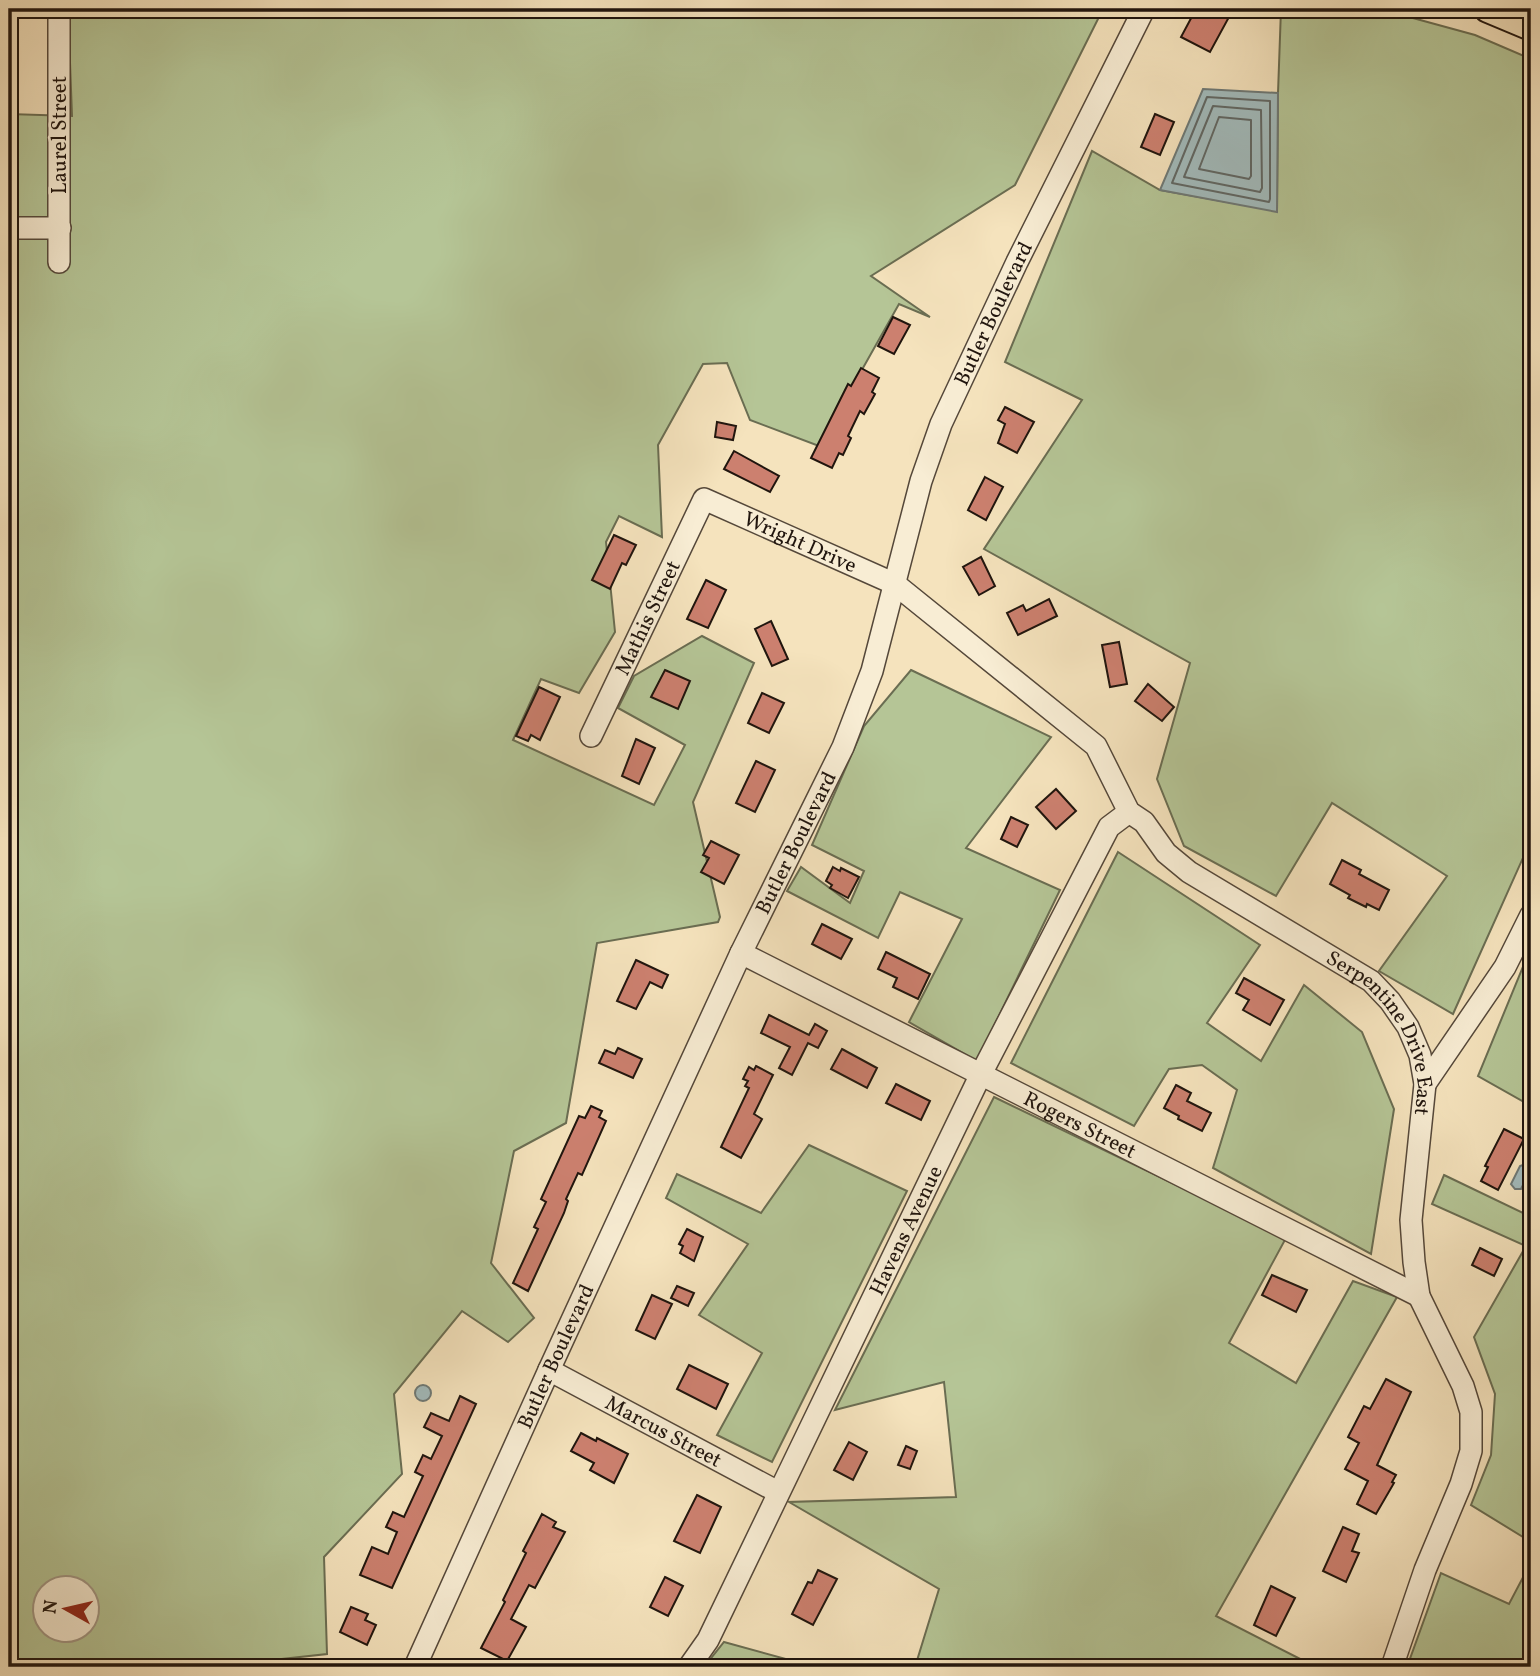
<svg xmlns="http://www.w3.org/2000/svg" width="1540" height="1676" viewBox="0 0 1540 1676" font-family="Vollkorn,serif">
<rect width="100%" height="100%" fill="#f5e3bd"/>
<filter id="stains"><feTurbulence type="fractalNoise" baseFrequency=".00286" numOctaves="4"/><feColorMatrix values="0 0 0 0 .2 0 0 0 0 .09 0 0 0 0 .02 0 0 0 .5 -.17"/></filter>
<radialGradient id="worn" r=".72"><stop offset=".6" stop-color="#630" stop-opacity="0"/><stop offset="1" stop-color="#630" stop-opacity=".3"/></radialGradient>
<g fill="#b5c596" stroke="#6a6d52" stroke-width="2" fill-rule="evenodd">
<path d="M68,9H1103L1015,185L871,276L930,317L899,304L819,446L750,420L727,363L703,364L658,445L662,537L619,516L606,542L615,632L579,693L541,679L513,740L654,805L685,745L618,708L634,676L702,636L754,663L693,802L720,917L718,922L597,943L566,1123L514,1151L491,1263L534,1318L508,1342L462,1311L394,1394L402,1474L324,1557L327,1654L208,1667H9V114L72,116ZM46,1588H88V1630H46Z"/>
<path d="M1281,9H1380L1475,35L1531,59V840L1453,1014L1379,971L1447,876L1332,803L1276,896L1184,846L1157,779L1190,663L984,549L1082,400L1005,362L1092,151L1160,190L1277,211L1278,93Z"/>
<path d="M911,670L1051,737L966,848L1060,890L977,1061L909,1022L962,919L900,892L878,938L787,891L801,867L850,903L864,871L812,845L864,726Z"/>
<path d="M1118,852L1260,945L1207,1023L1261,1061L1304,985L1362,1032L1394,1109L1371,1254L1213,1168L1237,1090L1202,1065L1169,1069L1134,1126L1011,1063Z"/>
<path d="M1527,957L1531,960V1106L1478,1076Z"/>
<path d="M994,1097L1286,1238L1229,1343L1296,1383L1353,1281L1397,1297L1216,1616L1316,1667H915L939,1589L789,1502L956,1497L944,1382L835,1410Z"/>
<path d="M809,1145L907,1191L772,1462L717,1435L762,1353L699,1315L748,1244L666,1198L677,1174L761,1213Z"/>
<path d="M1444,1175L1525,1214L1531,1203V1542L1471,1505L1491,1455L1495,1394L1474,1337L1526,1246L1432,1204Z"/>
<path d="M1531,1562V1667H1407L1441,1573L1509,1604Z"/>
<path d="M724,1642L815,1667H704Z"/>
</g>
<g fill="#a2bbbc" stroke="#6e7976" stroke-width="2">
<path d="M1203,89L1278,93L1277,212L1160,190Z"/>
<path d="M1523,1165L1530,1171L1521,1189H1515L1511,1184L1520,1166Z"/>
<circle cx="423" cy="1393" r="8"/>
</g>
<g fill="none" stroke-linecap="round" stroke-linejoin="round">
<g stroke="#616865" stroke-width="2">
<path d="M1207,97L1270,101V199L1269,202L1172,183Z"/>
<path d="M1213,106L1261,110L1262,188L1260,192L1184,177Z"/>
<path d="M1219,117L1251,120V176L1249,179L1199,169Z"/>
</g>
</g>
<g fill="#cc806f" stroke="#20150e" stroke-width="2">
<path d="M1196,9H1213L1229,17L1210,52L1181,37Z"/>
<path d="M1155,114L1174,122L1160,155L1141,147Z"/>
<path d="M893,317L910,325L894,354L878,346Z"/>
<path d="M861,368L879,378L872,392L875,394L864,414L860,411L848,436L851,438L843,455L839,453L832,468L811,458L848,384L851,386Z"/>
<path d="M1005,407L1034,422L1017,453L998,443L1005,424L998,420Z"/>
<path d="M717,422L736,426L733,440L715,437Z"/>
<path d="M734,451L779,476L770,492L724,469Z"/>
<path d="M985,477L1003,487L986,520L968,510Z"/>
<path d="M614,535L636,545L626,565L622,563L610,589L592,580Z"/>
<path d="M981,557L995,586L979,595L963,567Z"/>
<path d="M706,580L726,590L708,628L687,619Z"/>
<path d="M1049,599L1057,616L1018,635L1007,613L1023,605L1026,611Z"/>
<path d="M771,621L788,659L772,666L755,629Z"/>
<path d="M1119,642L1127,684L1110,687L1102,645Z"/>
<path d="M665,670L690,681L678,709L651,697Z"/>
<path d="M1148,684L1174,707L1162,721L1135,701Z"/>
<path d="M539,687L560,697L540,740L531,735L528,741L516,736Z"/>
<path d="M762,693L784,703L769,733L748,723Z"/>
<path d="M636,739L655,748L639,784L622,776Z"/>
<path d="M756,761L775,770L755,812L736,803Z"/>
<path d="M1056,789L1076,811L1056,829L1036,807Z"/>
<path d="M1011,817L1028,825L1017,847L1001,839Z"/>
<path d="M711,841L739,855L724,884L701,872L709,858L703,855Z"/>
<path d="M1342,860L1361,870L1359,874L1389,890L1379,910L1367,904L1366,907L1348,898L1350,895L1330,884Z"/>
<path d="M833,867L840,871L841,868L859,877L848,898L830,888L832,885L826,881Z"/>
<path d="M822,924L852,939L841,959L812,944Z"/>
<path d="M886,952L930,974L918,999L893,987L897,978L878,969Z"/>
<path d="M636,960L668,975L662,988L650,982L636,1009L617,1001Z"/>
<path d="M1244,978L1284,1000L1270,1025L1243,1010L1249,1000L1236,993Z"/>
<path d="M769,1015L809,1035L815,1024L827,1031L818,1048L808,1043L792,1075L779,1068L790,1047L761,1033Z"/>
<path d="M618,1048L642,1059L633,1078L599,1063L605,1050L615,1054Z"/>
<path d="M842,1049L877,1068L867,1088L831,1069Z"/>
<path d="M756,1066L773,1075L754,1114L762,1119L741,1158L721,1147L749,1088L745,1086L748,1081L743,1079L749,1067L754,1070Z"/>
<path d="M896,1084L930,1101L921,1120L886,1103Z"/>
<path d="M1176,1085L1191,1093L1187,1101L1211,1113L1202,1131L1178,1119L1179,1116L1164,1108Z"/>
<path d="M591,1106L602,1111L599,1117L606,1121L582,1175L578,1173L566,1199L568,1201L564,1213L528,1291L513,1283L538,1229L534,1227L546,1202L541,1199L579,1116L585,1118Z"/>
<path d="M1504,1129L1524,1139L1498,1190L1481,1181L1488,1167L1485,1166Z"/>
<path d="M687,1229L703,1237L694,1261L680,1253L683,1246L679,1244Z"/>
<path d="M1480,1248L1502,1259L1494,1276L1472,1265Z"/>
<path d="M1272,1275L1307,1290L1296,1312L1262,1295Z"/>
<path d="M677,1286L694,1293L688,1306L671,1298Z"/>
<path d="M652,1295L672,1304L655,1339L636,1330Z"/>
<path d="M689,1365L728,1384L716,1409L677,1389Z"/>
<path d="M1386,1379L1411,1392L1377,1465L1396,1475L1392,1482L1394,1483L1376,1514L1357,1504L1368,1481L1345,1469L1359,1443L1348,1437L1364,1406L1370,1409Z"/>
<path d="M460,1396L476,1404L392,1588L360,1575L372,1547L388,1554L397,1532L386,1527L393,1512L404,1517L423,1476L415,1472L423,1455L431,1459L442,1436L424,1427L431,1413L449,1421Z"/>
<path d="M581,1433L596,1441L597,1438L628,1454L614,1483L590,1470L594,1463L571,1451Z"/>
<path d="M849,1442L867,1452L853,1480L834,1470Z"/>
<path d="M906,1446L917,1451L910,1469L898,1465Z"/>
<path d="M697,1495L721,1507L700,1553L674,1541Z"/>
<path d="M542,1514L556,1522L553,1527L565,1532L535,1588L529,1585L511,1619L526,1627L507,1661L481,1648L505,1602L503,1600L526,1553L523,1551Z"/>
<path d="M1343,1527L1359,1534L1352,1551L1359,1553L1346,1582L1323,1571Z"/>
<path d="M818,1570L837,1579L813,1625L792,1614L808,1582L812,1583Z"/>
<path d="M665,1577L683,1586L668,1616L650,1607Z"/>
<path d="M1271,1586L1295,1598L1276,1636L1254,1625Z"/>
<path d="M351,1607L368,1614L365,1620L376,1625L367,1645L340,1632Z"/>
</g>
<g fill="none" stroke-linecap="round" stroke-linejoin="round">
<defs>
<g id="minor">
<path d="M59,9V262"/>
<path d="M9,228H60"/>
<path id="s1" d="M591,736L704,499L895,584L1096,746L1129,812L1144,822L1166,853L1189,872L1371,981L1390,1001L1408,1027L1420,1055L1425,1084L1411,1220L1414,1262L1419,1296L1463,1386L1471,1412V1451L1461,1484L1425,1570L1392,1667"/>
<path id="s2" d="M741,953L1419,1296"/>
<path d="M1425,1084L1505,967L1531,915"/>
<path id="s3" d="M549,1370L778,1492"/>
<path id="s4" d="M415,1667L549,1370L741,953L843,747L872,671L921,481L941,424L1017,262L1144,9"/>
<path id="s5" d="M689,1667L708,1640L981,1074L1109,827L1129,812"/>
</g>
<path id="major" d="M1488,9L1531,27"/>
</defs>
<use href="#minor" stroke="#55483a" stroke-width="24"/>
<use href="#major" stroke="#20150e" stroke-width="30"/>
<use href="#minor" stroke="#f8edd4" stroke-width="21"/>
<use href="#major" stroke="#f5e3bd" stroke-width="26"/>
</g>
<g text-anchor="middle" stroke-width="5" stroke-linejoin="round" paint-order="stroke">
<g font-size="21" fill="#20150e" stroke="#f8edd4">
<text transform="translate(59 135) rotate(-90)" y="7">Laurel Street</text>
<text dy="7" stroke="none"><textPath href="#s4" startOffset="1475">Butler Boulevard</textPath></text>
<text dy="7" stroke="none"><textPath href="#s1" startOffset="368">Wright Drive</textPath></text>
<text dy="7" stroke="none"><textPath href="#s1" startOffset="131">Mathis Street</textPath></text>
<text dy="7" stroke="none"><textPath href="#s4" startOffset="908">Butler Boulevard</textPath></text>
<text dy="7" stroke="none"><textPath href="#s1" startOffset="1152">Serpentine Drive East</textPath></text>
<text dy="7" stroke="none"><textPath href="#s2" startOffset="380">Rogers Street</textPath></text>
<text dy="7" stroke="none"><textPath href="#s5" startOffset="488">Havens Avenue</textPath></text>
<text dy="7" stroke="none"><textPath href="#s4" startOffset="341">Butler Boulevard</textPath></text>
<text dy="7" stroke="none"><textPath href="#s3" startOffset="130">Marcus Street</textPath></text>
</g>
</g>
<rect width="1540" height="1676" fill="none" stroke="#f5e3bd" stroke-width="35"/>
<rect x="10" y="10" width="1519" height="1655" fill="none" stroke="#20150e" stroke-width="3.5"/>
<rect x="18" y="18" width="1505" height="1641" fill="none" stroke="#20150e" stroke-width="2"/>
<g transform="translate(66 1609) rotate(278)"><circle r="33" fill="#f8edd4" stroke="#a29785" stroke-width="2"/>
<path d="M0-5L12 26L0 18L-12 26Z" fill="#8f2418"/>
<text y="-10" font-size="19" font-weight="bold" text-anchor="middle" fill="#20150e">N</text>
</g>
<rect width="100%" height="100%" filter="url(#stains)"/>
<rect width="100%" height="100%" fill="url(#worn)"/>
</svg>
